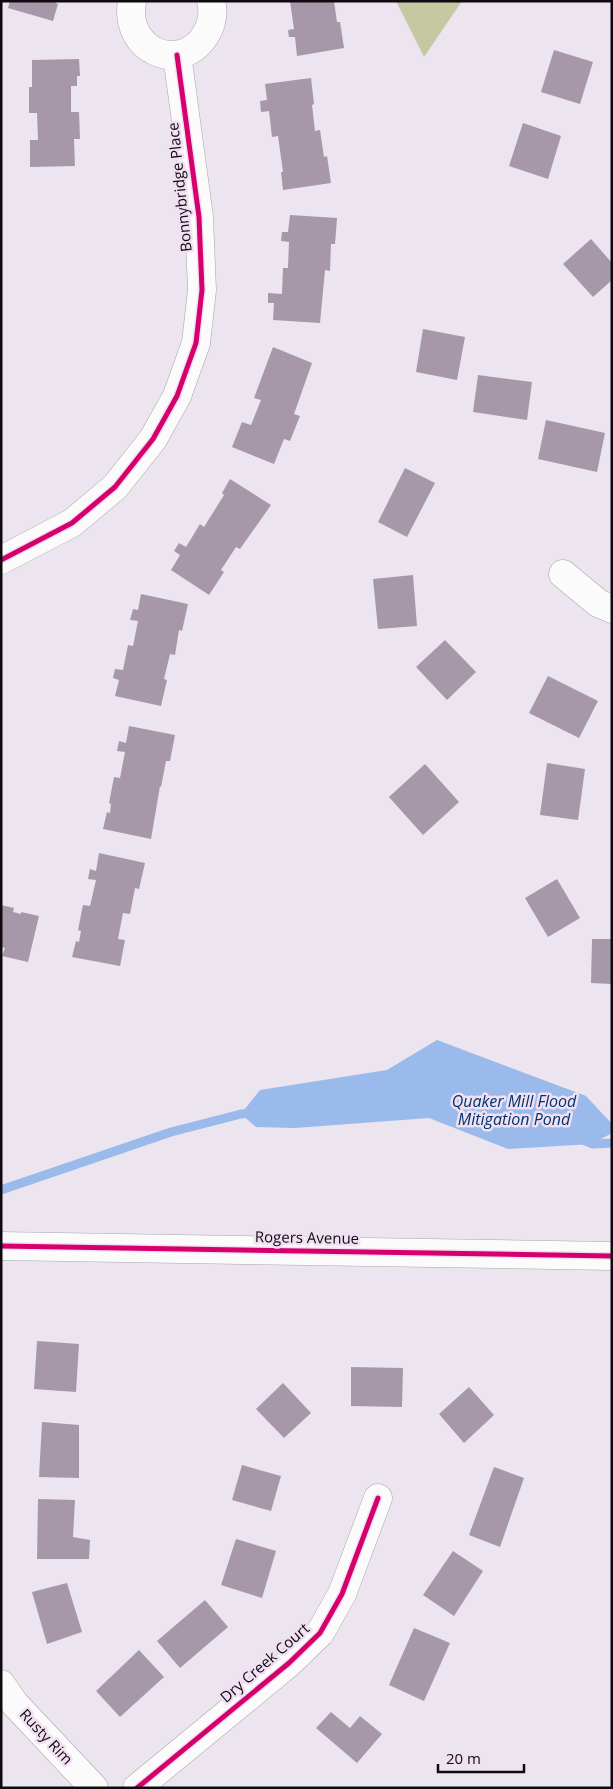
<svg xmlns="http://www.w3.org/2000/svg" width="613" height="1789" viewBox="0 0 613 1789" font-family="'Open Sans',sans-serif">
<rect width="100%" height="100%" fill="#ece4ee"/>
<path fill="#c5c8a0" d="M396,1H462L424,57Z"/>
<path fill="#99baea" d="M437,1040L586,1096L612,1124V1133L592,1144L508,1149L429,1118L295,1128L256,1127L241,1114L260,1090L387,1070Z"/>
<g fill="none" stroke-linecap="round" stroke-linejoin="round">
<g stroke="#99baea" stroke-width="9">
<path d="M583,1140L592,1144L612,1143"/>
<path d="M1,1190L171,1132L241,1114L252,1113"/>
</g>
</g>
<g fill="#a698a8">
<path d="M10,1H56V3L58,4L53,21L8,8Z"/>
<path d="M290,1H334L337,22H340L344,48L297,56L295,37H289L288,30L294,29Z"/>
<path d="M554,50L593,62L580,104L541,92Z"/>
<path d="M79,59L80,76H77V86H71V112H79L80,139H74L75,166L30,167V140H38L37,113H29V87H32V60Z"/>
<path d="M311,78L314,104L312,105L315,131L320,130L324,157L327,156L331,183L283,190L281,172H283L278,136L272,137L269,111L261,112L260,101L267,100L265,84Z"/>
<path d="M523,123L561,136L548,179L509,166Z"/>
<path d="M290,215L337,218L335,244H331L330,271L325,270L320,323L273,320L274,303H268V293L282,294L283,268H288L289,242L281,241L282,232H288Z"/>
<path d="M591,239L612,263V280L593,297L563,264Z"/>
<path d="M423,329L465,337L457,380L416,372Z"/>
<path d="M273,347L312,363L294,414L300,416L290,441L284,439L274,464L232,447L242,422L251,425L261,400L254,398Z"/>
<path d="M478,375L532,382L527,420L473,412Z"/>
<path d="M546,420L605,433L597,472L538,459Z"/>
<path d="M405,468L435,483L407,537L378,522Z"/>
<path d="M230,479L271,505L240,549L236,547L221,570L224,572L209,595L171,570L180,555L174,551L179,543L186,547L200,524L204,527L224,495L222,493Z"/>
<path d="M413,575L417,626L378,629L373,579Z"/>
<path d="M141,594L188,604L182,631L179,630L175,655L170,654L164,679L167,680L161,706L115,696L119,680L113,678L115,669L123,670L128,645L133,646L138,621L130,620L133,609L138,610Z"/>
<path d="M445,640L476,672L447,700L416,667Z"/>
<path d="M548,676L598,701L579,738L529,713Z"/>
<path d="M129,726L175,735L170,761H166L161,787L160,786L151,839L103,829L107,812L110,813L111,804L109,803L114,777L120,778L125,752L117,751L119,741L126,743Z"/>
<path d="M547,763L585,769L578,820L540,815Z"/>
<path d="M425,764L459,802L423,835L389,797Z"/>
<path d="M99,853L145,863L139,889L135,888L130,914L123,913L118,939L125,940L120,966L72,957L76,941L79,942L81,931L78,930L83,905L90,906L96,880L88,879L90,869L96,871Z"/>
<path d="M557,879L580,918L548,937L525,898Z"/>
<path d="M1,905L14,908L13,912L21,914V912L39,916L28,962L2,956L5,948L1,947Z"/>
<path d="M592,939H612V984L591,983Z"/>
<path d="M37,1341L79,1344L76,1392L34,1389Z"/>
<path d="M351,1367L403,1368L402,1407L351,1406Z"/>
<path d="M283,1383L311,1413L284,1438L256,1409Z"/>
<path d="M469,1387L494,1415L464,1443L439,1414Z"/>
<path d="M42,1422L79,1425V1478L39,1477Z"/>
<path d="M242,1465L281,1476L271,1511L232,1500Z"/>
<path d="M494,1467L524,1478L500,1547L469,1535Z"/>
<path d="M38,1499L75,1500L73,1537L90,1540L89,1559H37Z"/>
<path d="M236,1539L276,1551L262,1598L221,1585Z"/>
<path d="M453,1551L483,1571L454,1616L423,1595Z"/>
<path d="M67,1583L82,1632L47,1644L32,1592Z"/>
<path d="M205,1600L228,1627L180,1668L157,1641Z"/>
<path d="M414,1628L450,1643L424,1701L389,1685Z"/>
<path d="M139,1650L164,1677L120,1717L96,1691Z"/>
<path d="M331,1712L350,1728L360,1716L382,1734L357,1763L316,1728Z"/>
</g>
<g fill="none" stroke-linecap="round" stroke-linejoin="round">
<defs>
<g id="minor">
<path d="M132,1C123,52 182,75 206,34C212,24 214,13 211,1"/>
<path d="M1,560L72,523L115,487L153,439L177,396L196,343L202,290L199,217L177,55"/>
<path d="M563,574L598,603L612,609"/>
<path d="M1,1246L612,1256"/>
<path d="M1,1684L14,1703L94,1788"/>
<path d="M137,1788L289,1663L320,1633L342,1594L378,1498"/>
</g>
</defs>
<use href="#minor" stroke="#aaa4ab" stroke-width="29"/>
<use href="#minor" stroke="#fcfbfc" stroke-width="28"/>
<defs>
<g id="cycleway">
<path d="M1,560L72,523L115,487L153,439L177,396L196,343L202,290L199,217L177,55"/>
<path d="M1,1246L612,1256"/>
<path d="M137,1788L289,1663L320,1633L342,1594L378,1498"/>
</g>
</defs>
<use href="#cycleway" stroke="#f0e0f2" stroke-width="8"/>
<use href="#cycleway" stroke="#d6006c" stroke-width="5"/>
</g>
<g text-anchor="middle" stroke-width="5" stroke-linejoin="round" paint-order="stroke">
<g font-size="15" fill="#100a10" stroke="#f0e0f2">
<text transform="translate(180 187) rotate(-96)" y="5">Bonnybridge Place</text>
<text transform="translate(307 1238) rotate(1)" y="5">Rogers Avenue</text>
<text transform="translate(265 1663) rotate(-41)" y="5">Dry Creek Court</text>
<text transform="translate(46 1737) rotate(47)" y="5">Rusty Rim</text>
</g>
<g font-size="16" font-style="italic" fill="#00346c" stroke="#f0e0f2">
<text x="514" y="1107">Quaker Mill Flood<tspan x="514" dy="18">Mitigation Pond</tspan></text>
</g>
</g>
<rect width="613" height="1789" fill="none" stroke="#100a10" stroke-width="5"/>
<path d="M438 1764v8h86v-8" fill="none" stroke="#100a10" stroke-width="2.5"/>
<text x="446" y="1764" font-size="15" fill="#100a10" stroke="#f0e0f2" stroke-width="4" paint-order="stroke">20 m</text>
</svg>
